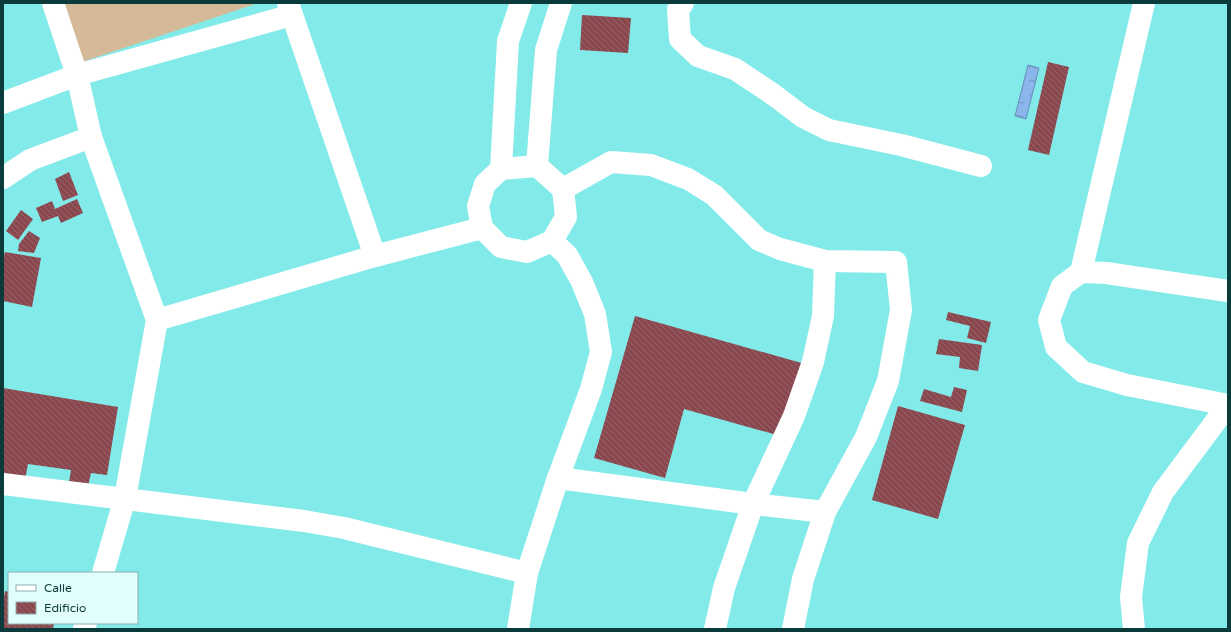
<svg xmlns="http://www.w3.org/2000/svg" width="1231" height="632" viewBox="0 0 1231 632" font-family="'Varela Round',sans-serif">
<defs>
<pattern id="water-ripples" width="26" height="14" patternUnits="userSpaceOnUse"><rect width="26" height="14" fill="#8ab6ec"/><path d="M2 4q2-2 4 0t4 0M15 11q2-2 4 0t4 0" fill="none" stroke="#6f95c0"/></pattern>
<pattern id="building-back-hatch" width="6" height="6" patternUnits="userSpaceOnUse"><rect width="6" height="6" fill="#8a474e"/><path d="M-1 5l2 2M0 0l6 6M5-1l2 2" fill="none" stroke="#95666c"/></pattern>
</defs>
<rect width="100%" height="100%" fill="#82eae9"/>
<path fill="#d4ba98" d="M63,3H258L82,62Z"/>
<path fill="url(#water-ripples)" stroke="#6491b7" d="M1028,65L1039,68L1026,119L1015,116Z"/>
<g fill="url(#building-back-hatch)">
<path d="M582,15L631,18L628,53L580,50Z"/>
<path d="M1048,62L1069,67L1049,155L1028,150Z"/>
<path d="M69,172L78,195L63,201L55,179Z"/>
<path d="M77,199L83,213L61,223L58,216L42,222L36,208L52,201L55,209Z"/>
<path d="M21,210L33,219L18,240L6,231Z"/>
<path d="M29,231L40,238L34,253L18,251L19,244Z"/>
<path d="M5,252L41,258L32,307L3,301V260Z"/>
<path d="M948,312L991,322L986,343L967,338L970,326L946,320Z"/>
<path d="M635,316L805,364L784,437L684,409L665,478L594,458Z"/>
<path d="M939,339L982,345L978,371L959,368L960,357L936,354Z"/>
<path d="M954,387L967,390L962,412L920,401L924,389L951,397Z"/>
<path d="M3,388L118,407L107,475L91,473L88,486L69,482L71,470L28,464L25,480L3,476Z"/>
<path d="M898,406L965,425L938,519L872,500Z"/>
<path d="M5,591L9,592V623H54L53,629H3V604Z"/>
</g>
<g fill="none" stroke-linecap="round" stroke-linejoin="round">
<g stroke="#fff" stroke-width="22">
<path d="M53,3L77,75L91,137L157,320L125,498L103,573"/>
<path d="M288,3L375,256"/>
<path d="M683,3L678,10L680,39L698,56L735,69L774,95L803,117L829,130L901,145L981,166"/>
<path d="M3,103L77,75L292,15"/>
<path d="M537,166L546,50L561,3"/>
<path d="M501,169L537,166L563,189L566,217L552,241L527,252L501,247L482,228L478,206L485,184L501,169L508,41L521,3"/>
<path d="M3,178L30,160L91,137"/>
<path d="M563,189L611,162L651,165L688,179L714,195L759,240L780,249L825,261L896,262L901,310L888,381L866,437L825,512L803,579L793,629"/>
<path d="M1081,272L1144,3"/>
<path d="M1228,291L1106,273L1081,272L1062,286L1049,320L1056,347L1083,372L1127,385L1228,405"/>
<path d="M157,320L375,256L482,228"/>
<path d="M558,478L753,504L825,512"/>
<path d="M3,484L304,521L344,528L527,573"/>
<path d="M84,629L86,623"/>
<path d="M518,629L527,573L558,478L591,389L601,352L595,314L582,282L567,255L552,241"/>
<path d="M715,629L724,588L753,504L794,416L813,362L823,316L825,261"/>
<path d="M1134,629L1131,597L1138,543L1163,492L1228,405"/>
</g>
</g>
<rect width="1231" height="632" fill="none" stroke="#0b3a3a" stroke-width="8"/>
<rect x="8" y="572" width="130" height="52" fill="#e1fdfc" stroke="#8bafae"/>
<rect x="16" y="585" width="20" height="6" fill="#ffffff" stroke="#8bafae"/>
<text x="44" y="592" font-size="12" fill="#0b3a3a">Calle</text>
<rect x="16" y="602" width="20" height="12" fill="url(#building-back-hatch)" stroke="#8bafae"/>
<text x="44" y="612" font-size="12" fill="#0b3a3a">Edificio</text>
</svg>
